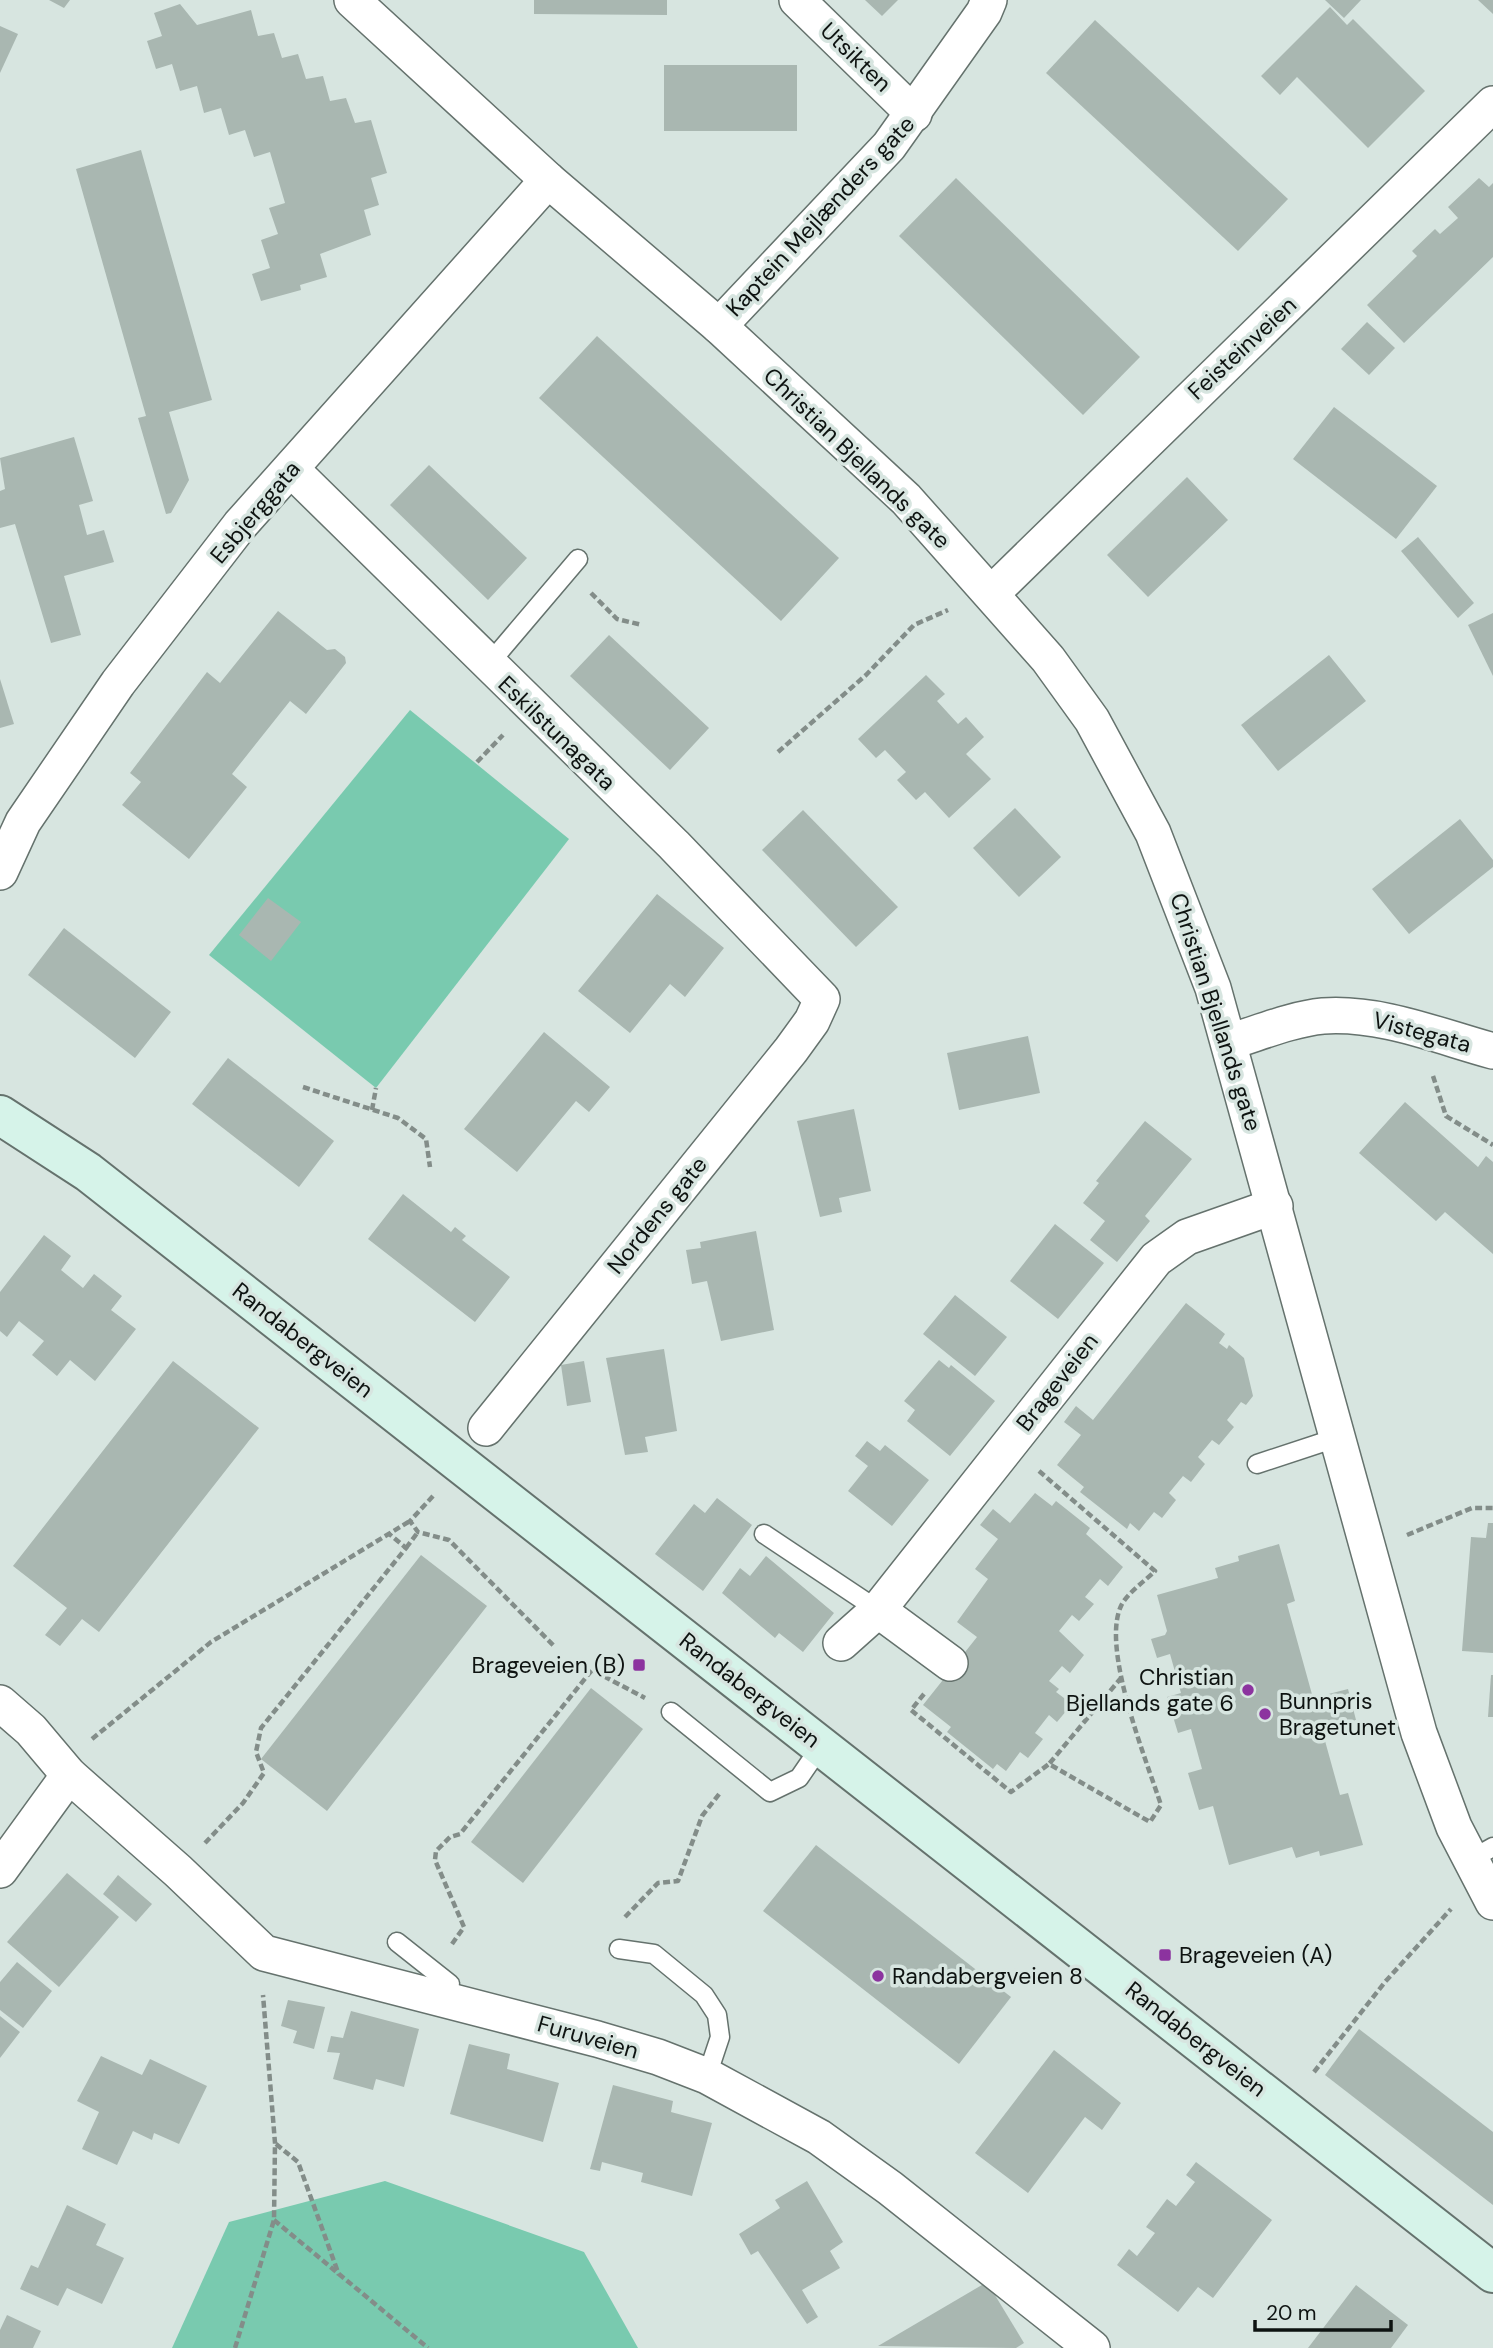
<svg xmlns="http://www.w3.org/2000/svg" width="1493" height="2348" viewBox="0 0 1493 2348" font-family="'DM Sans',sans-serif">
<rect width="100%" height="100%" fill="#d7e5e0"/>
<g fill="#79caaf">
<path d="M410,710L569,839L376,1088L209,955Z"/>
<path d="M385,2181L584,2252L638,2348H172L229,2222Z"/>
</g>
<g fill="#a9b7b1">
<path d="M49,0H70L64,8Z"/>
<path d="M534,0H667V15L534,14Z"/>
<path d="M865,0H898L882,16Z"/>
<path d="M1325,0H1361L1344,18Z"/>
<path d="M1478,0H1493V14Z"/>
<path d="M180,4L197,25L251,10L258,36L274,33L282,58L298,54L306,79L323,76L330,101L346,98L355,123L371,120L387,173L371,178L379,205L364,210L371,235L320,254L327,277L300,285L301,290L261,301L252,274L270,268L261,240L278,234L269,208L285,203L270,152L254,157L245,130L229,135L221,108L204,113L197,86L180,91L172,64L156,69L147,41L162,36L154,13Z"/>
<path d="M1330,7L1347,25L1353,19L1425,91L1368,148L1297,77L1280,95L1261,76Z"/>
<path d="M1095,20L1288,199L1238,251L1046,73Z"/>
<path d="M0,26L18,34L0,73Z"/>
<rect x="664" y="65" width="133" height="66"/>
<path d="M141,150L212,400L169,412L189,480L171,513L166,514L138,418L146,416L76,169Z"/>
<path d="M956,178L1140,357L1083,415L899,236Z"/>
<path d="M1479,178L1489,187L1493,183V257L1404,343L1367,305L1417,256L1412,251L1435,229L1440,234L1458,218L1448,207Z"/>
<path d="M1367,322L1395,348L1369,375L1341,349Z"/>
<path d="M597,336L839,558L781,621L539,398Z"/>
<path d="M1334,407L1437,486L1396,539L1293,459Z"/>
<path d="M74,437L93,501L79,505L87,535L104,530L114,562L64,576L81,635L51,643L15,524L0,528V491L5,489L0,458Z"/>
<path d="M429,465L527,558L488,600L390,505Z"/>
<path d="M1187,477L1228,520L1148,597L1107,555Z"/>
<path d="M1418,537L1474,603L1458,618L1401,551Z"/>
<path d="M278,611L327,650L335,649L345,657L346,663L306,714L290,701L232,774L247,787L189,859L122,805L141,782L130,773L207,672L220,683Z"/>
<path d="M1493,613V676L1468,625Z"/>
<path d="M609,635L709,728L670,770L570,676Z"/>
<path d="M1329,655L1366,701L1278,771L1241,725Z"/>
<path d="M926,675L945,694L937,701L958,724L966,717L984,737L966,754L991,779L949,818L925,792L916,800L897,780L906,772L885,750L876,758L858,739Z"/>
<path d="M0,679L14,724L0,728Z"/>
<path d="M1015,808L1061,857L1019,897L973,848Z"/>
<path d="M803,810L898,907L856,947L762,850Z"/>
<path d="M1460,819L1493,860V867L1409,934L1372,889Z"/>
<path d="M657,894L724,948L685,997L670,984L630,1033L578,991Z"/>
<path d="M268,898L301,922L271,961L239,935Z"/>
<path d="M64,928L171,1012L135,1058L28,975Z"/>
<path d="M544,1032L610,1087L589,1112L576,1101L517,1172L464,1129Z"/>
<path d="M1028,1036L1040,1093L959,1110L947,1053Z"/>
<path d="M228,1058L334,1141L299,1187L192,1104Z"/>
<path d="M1405,1102L1478,1167L1486,1156L1493,1162V1254L1445,1212L1436,1221L1359,1153Z"/>
<path d="M854,1109L871,1191L839,1198L842,1212L820,1217L797,1121Z"/>
<path d="M1145,1121L1192,1159L1145,1216L1150,1221L1117,1262L1090,1240L1105,1221L1083,1203L1099,1183L1096,1181Z"/>
<path d="M403,1194L451,1232L455,1227L466,1236L462,1240L510,1277L475,1322L368,1239Z"/>
<path d="M1055,1224L1104,1263L1058,1319L1010,1281Z"/>
<path d="M756,1231L774,1330L721,1341L707,1281L692,1284L686,1250L701,1248L700,1242Z"/>
<path d="M44,1235L71,1256L61,1270L83,1288L94,1274L122,1296L111,1310L136,1329L95,1381L70,1360L57,1376L32,1355L44,1341L19,1321L7,1337L0,1331V1292Z"/>
<path d="M955,1295L1007,1337L975,1376L923,1334Z"/>
<path d="M1186,1303L1225,1334L1219,1343L1227,1349L1229,1345L1244,1358L1253,1396L1246,1405L1241,1402L1227,1420L1234,1427L1219,1445L1212,1440L1198,1457L1205,1464L1191,1482L1183,1476L1169,1493L1176,1500L1162,1518L1154,1512L1139,1531L1130,1523L1127,1529L1080,1492L1084,1487L1057,1465L1081,1435L1064,1422L1076,1406L1093,1420Z"/>
<path d="M664,1349L677,1431L645,1437L648,1452L625,1455L606,1358Z"/>
<path d="M939,1360L949,1368L951,1365L995,1401L950,1456L907,1421L915,1410L904,1401Z"/>
<path d="M173,1361L259,1428L99,1632L82,1619L60,1646L45,1635L67,1608L13,1566Z"/>
<path d="M584,1361L591,1402L567,1406L561,1365Z"/>
<path d="M867,1441L880,1451L885,1445L929,1480L892,1526L848,1491L868,1466L855,1456Z"/>
<path d="M1035,1493L1052,1506L1056,1501L1090,1528L1086,1534L1123,1567L1108,1586L1100,1579L1085,1597L1094,1604L1079,1621L1072,1615L1059,1631L1084,1655L1070,1673L1062,1666L1049,1681L1059,1689L1056,1692L1072,1704L1057,1722L1049,1715L1035,1733L1043,1739L1028,1758L1020,1752L1006,1771L997,1764L993,1769L947,1732L951,1727L923,1705L977,1637L957,1622L988,1579L975,1569L998,1539L980,1525L993,1509L1010,1523Z"/>
<path d="M717,1498L752,1525L703,1591L655,1554L694,1504L705,1513Z"/>
<path d="M1488,1523H1493V1653L1462,1651L1471,1537L1486,1538Z"/>
<path d="M1279,1544L1295,1601L1287,1604L1313,1698L1348,1689L1356,1720L1322,1730L1340,1795L1348,1793L1363,1845L1320,1856L1319,1851L1296,1858L1292,1847L1229,1865L1213,1806L1199,1810L1188,1773L1202,1769L1191,1729L1178,1733L1167,1697L1181,1693L1170,1654L1157,1658L1151,1639L1165,1635L1167,1631L1157,1595L1218,1578L1215,1568L1239,1561L1238,1556Z"/>
<path d="M421,1555L487,1606L327,1811L261,1759Z"/>
<path d="M766,1556L834,1613L803,1652L779,1633L775,1638L722,1593L740,1568L750,1576Z"/>
<path d="M1491,1675H1493V1717H1488Z"/>
<path d="M591,1688L643,1729L523,1883L471,1842Z"/>
<path d="M816,1845L1011,1997L959,2064L763,1911Z"/>
<path d="M67,1873L119,1917L59,1987L7,1942Z"/>
<path d="M118,1875L152,1904L136,1922L103,1894Z"/>
<path d="M17,1962L52,1991L23,2028L0,2010V1982Z"/>
<path d="M288,2000L325,2007L314,2049L293,2043L297,2031L281,2026Z"/>
<path d="M351,2011L419,2029L404,2087L376,2079L373,2090L333,2079L340,2053L327,2052L331,2036L343,2038Z"/>
<path d="M0,2016L20,2032L0,2058Z"/>
<path d="M1359,2029L1493,2132V2205L1325,2075Z"/>
<path d="M469,2044L510,2054L507,2069L559,2083L543,2142L450,2114Z"/>
<path d="M1054,2050L1121,2103L1102,2130L1085,2117L1028,2193L975,2153Z"/>
<path d="M101,2056L142,2075L150,2059L207,2086L179,2144L154,2133L152,2140L133,2131L117,2165L82,2149L99,2112L77,2101Z"/>
<path d="M613,2085L673,2101L671,2112L712,2123L692,2196L641,2182L643,2173L602,2162L600,2171L590,2169Z"/>
<path d="M1196,2162L1272,2220L1213,2298L1198,2287L1178,2312L1117,2265L1129,2249L1137,2256L1155,2233L1146,2227L1167,2199L1176,2206L1195,2182L1186,2175Z"/>
<path d="M807,2181L843,2242L830,2251L840,2268L802,2290L818,2317L807,2324L758,2251L751,2255L739,2234L780,2208L775,2200Z"/>
<path d="M67,2205L106,2224L96,2245L124,2258L102,2304L67,2288L58,2306L20,2289L31,2265L38,2268Z"/>
<path d="M987,2282L1024,2343L1016,2348L878,2346Z"/>
<path d="M1356,2285L1408,2325L1391,2348H1308Z"/>
<path d="M7,2315L41,2331L33,2348H0V2330Z"/>
</g>
<g fill="none" stroke-linecap="round" stroke-linejoin="round">
<defs>
<g id="service">
<path d="M488,665L578,559"/>
<path d="M1257,1464L1336,1438"/>
<path d="M764,1534L878,1610"/>
<path d="M671,1712L770,1792L799,1778L821,1746"/>
<path d="M1470,1860L1493,1847"/>
<path d="M397,1942L450,1984L432,1996"/>
<path d="M619,1949L654,1954L704,1995L717,2015L720,2037L707,2076"/>
</g>
<g id="minor">
<path d="M352,0L548,180L719,326L906,499L1048,659L1092,720L1153,833L1213,988L1419,1733L1454,1827L1493,1902"/>
<path d="M797,0L914,114"/>
<path d="M719,326L889,146L984,12L989,0"/>
<path d="M291,469L674,845L822,999L812,1021L791,1050L486,1428"/>
<path d="M992,593L1493,104"/>
<path d="M0,872L23,822L118,683L240,525L548,180"/>
<path d="M1229,1042C1259,1033 1292,1019 1323,1016C1381,1012 1438,1036 1493,1051"/>
<path d="M878,1610L950,1663"/>
<path d="M841,1643L878,1610L1156,1259L1187,1237L1275,1206"/>
<path d="M0,1703L31,1730L69,1775L178,1871L264,1953L597,2039L658,2057L707,2076L819,2137L890,2188L1092,2348"/>
<path d="M0,1870L69,1775"/>
</g>
<path id="secondary" d="M0,1115L88,1172L1493,2273"/>
</defs>
<use href="#service" stroke="#65726d" stroke-width="21"/>
<use href="#minor" stroke="#65726d" stroke-width="38"/>
<use href="#secondary" stroke="#65726d" stroke-width="42"/>
<g stroke="#838d89" stroke-width="4.5" stroke-dasharray="7 3.5" stroke-linecap="butt">
<path d="M591,593L617,619L642,625"/>
<path d="M778,752L866,675L914,625L948,610"/>
<path d="M477,762L503,735"/>
<path d="M1433,1076L1446,1116L1493,1145"/>
<path d="M303,1087L398,1118L426,1139L430,1167"/>
<path d="M372,1110L376,1088"/>
<path d="M1039,1471L1155,1571C1145,1581 1127,1593 1121,1606C1101,1649 1146,1759 1161,1805L1150,1822L1049,1764L1121,1678"/>
<path d="M433,1496L410,1521L418,1532L449,1540L555,1647"/>
<path d="M1407,1535L1472,1508H1493"/>
<path d="M406,1548L418,1532"/>
<path d="M924,1694L911,1710L1011,1792L1049,1764"/>
<path d="M92,1739L211,1642L410,1521"/>
<path d="M205,1843L243,1803L264,1773L256,1752L261,1728L406,1548L388,1533"/>
<path d="M625,1917L658,1883L678,1881L702,1816L720,1793"/>
<path d="M452,1944L464,1927L435,1860L436,1851L450,1837L460,1834L592,1670L645,1698"/>
<path d="M1314,2072L1385,1982L1451,1909"/>
<path d="M276,2144L298,2162L339,2275"/>
<path d="M274,2220L428,2348"/>
<path d="M235,2348L274,2220L275,2143L263,1995"/>
</g>
<use href="#service" stroke="#fff" stroke-width="18"/>
<use href="#minor" stroke="#fff" stroke-width="35"/>
<use href="#secondary" stroke="#d6f3e9" stroke-width="38"/>
</g>
<g fill="#8c339f" stroke="#d7e5e0" stroke-width="2.5">
<rect x="632" y="1658" width="14" height="14" rx="3.5"/>
<circle cx="1248" cy="1690" r="7"/>
<circle cx="1265" cy="1714" r="7"/>
<rect x="1158" y="1948" width="14" height="14" rx="3.5"/>
<circle cx="878" cy="1976" r="7"/>
</g>
<g text-anchor="middle" stroke-width="7" stroke-linejoin="round" paint-order="stroke">
<g font-size="23" fill="#0e1311" stroke="#d7e5e0">
<text transform="translate(856 57) rotate(44)" y="8">Utsikten</text>
<text transform="translate(820 216) rotate(-47)" y="8">Kaptein Mejlænders gate</text>
<text transform="translate(1242 348) rotate(-43)" y="8">Feisteinveien</text>
<text transform="translate(857 458) rotate(44)" y="8">Christian Bjellands gate</text>
<text transform="translate(255 512) rotate(-50)" y="8">Esbjerggata</text>
<text transform="translate(557 733) rotate(44)" y="8">Eskilstunagata</text>
<text transform="translate(1216 1012) rotate(72)" y="8">Christian Bjellands gate</text>
<text transform="translate(1422 1032) rotate(15)" y="8">Vistegata</text>
<text transform="translate(657 1215) rotate(-51)" y="8">Nordens gate</text>
<text transform="translate(303 1340) rotate(38)" y="8">Randabergveien</text>
<text transform="translate(1057 1382) rotate(-52)" y="8">Brageveien</text>
<text transform="translate(750 1690) rotate(38)" y="8">Randabergveien</text>
<text transform="translate(588 2037) rotate(16)" y="8">Furuveien</text>
<text transform="translate(1196 2039) rotate(38)" y="8">Randabergveien</text>
</g>
<g font-size="23" fill="#0e1311" stroke="#d7e5e0" text-anchor="start">
<text x="625" y="1673" text-anchor="end">Brageveien (B)</text>
<text x="1234" y="1685" text-anchor="end">Christian<tspan x="1234" dy="26">Bjellands gate 6</tspan></text>
<text x="1279" y="1709">Bunnpris<tspan x="1279" dy="26">Bragetunet</tspan></text>
<text x="1179" y="1963">Brageveien (A)</text>
<text x="892" y="1984">Randabergveien 8</text>
</g>
</g>
<path d="M1255 2320v10h136v-10" fill="none" stroke="#0e1311" stroke-width="3.5"/>
<text x="1266" y="2320" font-size="21" fill="#0e1311" stroke="#d7e5e0" stroke-width="5" paint-order="stroke">20 m</text>
</svg>
